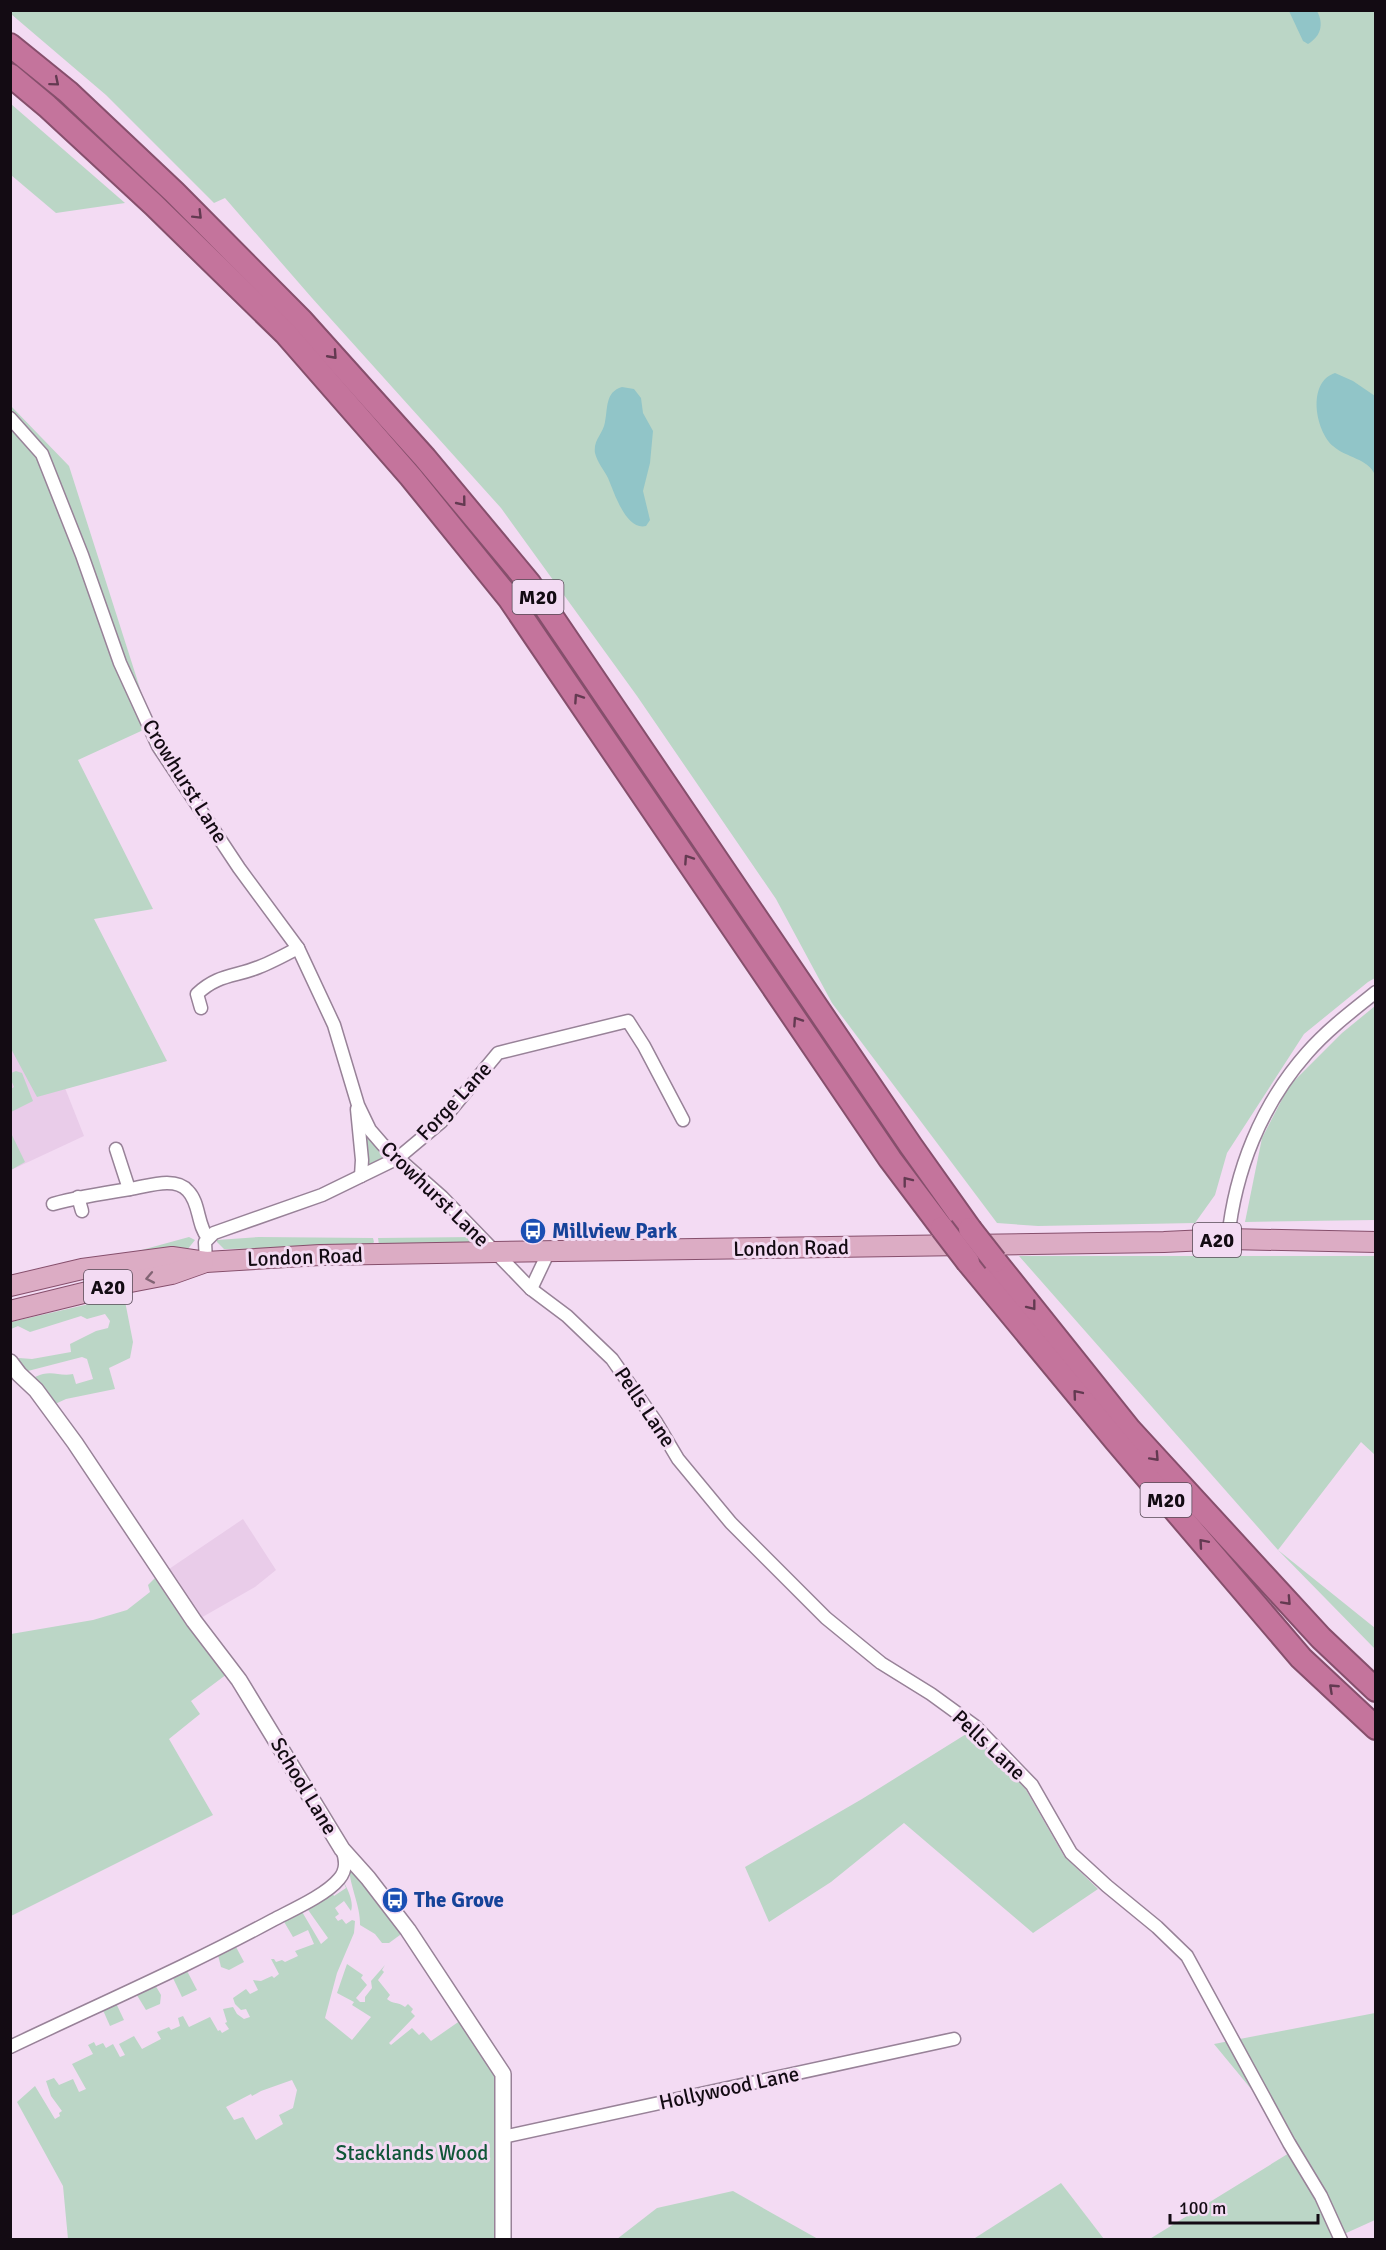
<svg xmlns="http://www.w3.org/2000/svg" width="1386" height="2250" viewBox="0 0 1386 2250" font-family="Signika,sans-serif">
<rect width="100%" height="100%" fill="#f3dbf3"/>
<g fill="#e9cce9">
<path d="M11,945L167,1061L65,1088L84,1136L11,1170Z"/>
<path d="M243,1519L276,1570L255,1587L199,1619L179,1582L169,1569Z"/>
</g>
<g fill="#bbd6c6" fill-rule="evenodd">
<path d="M11,10L1375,11V978L1368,982L1304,1034L1227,1153L1215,1195L1195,1223L1038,1226L997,1223L832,1003L776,899L637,696L501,508L312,298L225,198L214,203L106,95L11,14Z"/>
<path d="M11,104L125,203L56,213L11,175Z"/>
<path d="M10,405L69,466L152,726L78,760L153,909L94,919L167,1061L37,1097L10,1047Z"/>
<path d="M1375,1006V1220L1245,1222L1262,1138L1289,1086L1342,1033Z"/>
<path d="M16,1071L22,1073L33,1101L11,1112V1089L14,1087L11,1080V1073Z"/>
<path d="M363,1122L390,1155L367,1168Z"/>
<path d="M11,1133L25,1162L11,1170H10Z"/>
<path d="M189,1237L195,1240L187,1250L51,1266L138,1251Z"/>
<path d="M259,1237L373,1238L374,1242L370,1247L224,1249L217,1242V1240Z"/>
<path d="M474,1237L477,1240V1244L379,1245L378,1238Z"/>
<path d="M1019,1256H1375V1455L1361,1442L1278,1550L1375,1628V1649L1278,1550Z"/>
<path d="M124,1296L133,1342L130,1358L109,1368L115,1389L66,1399L53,1405L38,1385L35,1377C51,1369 59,1377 73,1374L76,1384L93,1379L87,1359L82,1357L24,1372L17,1362L19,1358L32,1359L71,1352L70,1344L96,1331L108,1328L110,1321L105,1314L87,1319L81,1316L30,1332L18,1326L11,1329V1322Z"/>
<path d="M156,1577L184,1620L191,1626L227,1674L191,1701L200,1714L169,1739L213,1815L11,1916V1634L93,1620L127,1610L150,1592L148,1585Z"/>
<path d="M971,1731L1025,1788L1064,1856L1098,1889L1033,1933L904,1823L831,1882L769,1922L745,1867L862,1799Z"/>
<path d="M350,1867L402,1929L400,1935L389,1943H382L375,1934L360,1925C361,1906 347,1879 350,1867Z"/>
<path d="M343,1881C348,1889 354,1902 351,1911L344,1901L335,1908L339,1914L335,1917L338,1921L342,1919L346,1924L352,1920L355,1921L354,1933L337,1973L325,2018L352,2040L371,2017L352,2005L354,2002L337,1993L347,1964L363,1975L361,1978L367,1985L356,1998L360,2002H365V1997L372,1988L371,1981L385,1965L382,1970L384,1972L378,1980L390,1995L387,1999C392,2004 399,2002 405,2007L408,2004L413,2009L411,2012L415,2016L389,2043L391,2045L412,2028L419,2035L423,2032L431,2041L464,2018L497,2074L500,2239H68L63,2186L17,2102L35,2086L55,2119L60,2116L59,2113L62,2111L51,2096L46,2081L54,2078L59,2085L73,2079L79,2092L86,2089L72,2064L93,2054L88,2045L94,2042L96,2046L103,2043L106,2048L113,2044L120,2057L125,2055L119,2044L134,2036L142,2049L161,2039L157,2032L169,2027L171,2030L180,2026L178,2018L183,2016L189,2027L210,2017L218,2031L220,2030L222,2033L229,2029L225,2023L227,2022L223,2009L233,2007L237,2014L244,2019L250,2017L246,2009L241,2010L235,2004L233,1998L246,1989L250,1994L258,1990L253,1980L261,1981L272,1976L274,1978L279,1974L271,1959H274L276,1962L282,1960L285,1962L298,1956L295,1951L314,1944L308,1930L293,1937L283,1920L301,1910L321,1944L328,1938L306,1907L331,1891L334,1896L346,1888ZM292,2080L297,2090L293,2108L279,2115L283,2124L256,2140L243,2117L234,2120L226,2107L251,2094L252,2096L261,2091Z"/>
<path d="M235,1945L244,1962L229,1970L221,1967L218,1955Z"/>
<path d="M186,1969L197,1990L182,1997L172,1976Z"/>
<path d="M154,1983L161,1995L160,2004L146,2010L135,1992Z"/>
<path d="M115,2001L124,2020L110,2026L102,2008Z"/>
<path d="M1375,2013V2220L1333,2239L1148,2240L1299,2147L1214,2044Z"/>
<path d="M1061,2183L1104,2239H975V2238Z"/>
<path d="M733,2191L818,2239H617L657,2208Z"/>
</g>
<g fill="#91c5c8">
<path d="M1289,11H1317C1324,24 1321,36 1308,44L1303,41Z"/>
<path d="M1335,373L1353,381L1375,396V475C1368,458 1346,458 1333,446C1315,430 1307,382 1335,373Z"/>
<path d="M622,387L634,389L641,398L643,413L653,431L650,463L643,491L650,520L646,526C626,531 614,492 608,478C604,470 597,462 595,453C593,440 603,434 605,422C608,408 605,392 622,387Z"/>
</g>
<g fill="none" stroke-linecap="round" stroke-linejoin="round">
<defs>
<g id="minor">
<path d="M10,418L42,454L82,555L120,663L158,746L239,868L298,948L334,1025L358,1105L370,1130L383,1145L442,1197L531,1289L567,1316L612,1359L656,1422L678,1459L731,1523L826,1618L881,1663L931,1694L975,1726L1032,1785L1071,1853L1107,1886L1157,1927L1187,1956L1289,2143L1321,2196L1341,2240"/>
<path d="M201,1008L197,994C218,974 235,977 259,967C272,962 285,955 298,948"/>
<path d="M357,1109L362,1160L361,1176"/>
<path d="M116,1149L129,1189"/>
<path d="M78,1197L82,1211"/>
<path d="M53,1204C78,1197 104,1193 130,1189C142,1187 155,1183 167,1183C175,1183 183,1185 188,1191C200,1203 197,1225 208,1238"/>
<path d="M1228,1239C1235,1171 1261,1105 1307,1053C1327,1030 1352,1011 1376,992"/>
<path d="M206,1262L205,1242L214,1233L322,1195L398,1158L441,1122L498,1053L628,1021L644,1046L683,1120"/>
<path d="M531,1289L549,1251"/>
<path d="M10,2047C98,2005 188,1966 273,1920C292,1910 326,1895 339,1879C347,1870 346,1860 342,1849"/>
<path d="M503,2137L954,2039"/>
</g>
<path id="tertiary" d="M10,1362L19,1374L36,1390L75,1443L194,1621L239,1680L342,1849L368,1878L408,1930L503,2074V2240"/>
<g id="primary">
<path d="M10,1286L82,1269L172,1257L206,1262L320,1255L495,1252L1164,1242L1228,1239L1376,1242"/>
<path d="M10,1311L120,1284L172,1274L203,1263"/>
</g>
<g id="motorway">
<path d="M10,45L68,92L174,192L302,321L425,458L529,583L911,1146L970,1229"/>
<path d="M10,75L47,106L154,205L286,334L411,477L509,598L890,1159L942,1228"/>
<path d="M995,1261L1130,1430L1321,1638L1376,1690"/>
<path d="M968,1262L1116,1441L1301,1658L1376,1728"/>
</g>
</defs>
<use href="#minor" stroke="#988298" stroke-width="15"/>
<use href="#tertiary" stroke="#988298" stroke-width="18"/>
<use href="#primary" stroke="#864f6c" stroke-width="22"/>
<use href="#motorway" stroke="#864f6c" stroke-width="26"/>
<use href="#minor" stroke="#fff" stroke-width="12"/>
<use href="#tertiary" stroke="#fff" stroke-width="15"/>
<use href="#primary" stroke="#dcacc4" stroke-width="20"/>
<use href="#motorway" stroke="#c4749c" stroke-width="22"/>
<defs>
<g id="motorway-bridge">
<path d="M942,1228L968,1262"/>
<path d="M970,1229L995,1261"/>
</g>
</defs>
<use href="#motorway-bridge" stroke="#864f6c" stroke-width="26" stroke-linecap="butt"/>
<use href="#motorway-bridge" stroke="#c4749c" stroke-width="22"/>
</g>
<defs><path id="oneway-chevron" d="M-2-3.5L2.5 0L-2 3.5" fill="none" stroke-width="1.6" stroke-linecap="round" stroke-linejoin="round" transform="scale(1.5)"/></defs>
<g stroke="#633a51">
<use href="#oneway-chevron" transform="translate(55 82) rotate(40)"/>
<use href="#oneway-chevron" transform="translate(198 215) rotate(45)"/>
<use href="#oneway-chevron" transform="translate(333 355) rotate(48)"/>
<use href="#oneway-chevron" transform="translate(462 502) rotate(51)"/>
<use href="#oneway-chevron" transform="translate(578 698) rotate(-124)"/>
<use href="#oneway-chevron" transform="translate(688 859) rotate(-124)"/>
<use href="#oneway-chevron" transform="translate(797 1021) rotate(-124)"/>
<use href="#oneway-chevron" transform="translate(907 1181) rotate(-128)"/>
<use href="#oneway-chevron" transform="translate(1032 1306) rotate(52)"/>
<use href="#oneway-chevron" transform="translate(1077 1394) rotate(-130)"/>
<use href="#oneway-chevron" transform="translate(1155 1457) rotate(47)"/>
<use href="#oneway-chevron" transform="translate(1203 1543) rotate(-131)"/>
<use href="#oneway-chevron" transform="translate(1287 1601) rotate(47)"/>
<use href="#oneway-chevron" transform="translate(1333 1688) rotate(-137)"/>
</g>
<use stroke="#826474" href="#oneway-chevron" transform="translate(150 1278) rotate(169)"/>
<defs>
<symbol id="bus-disc" viewBox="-11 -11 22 22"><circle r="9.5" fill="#1a4fb4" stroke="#f3dbf3"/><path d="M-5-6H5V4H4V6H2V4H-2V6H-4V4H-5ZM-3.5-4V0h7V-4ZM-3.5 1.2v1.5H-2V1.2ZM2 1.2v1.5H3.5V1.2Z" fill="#fff"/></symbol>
</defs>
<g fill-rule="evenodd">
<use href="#bus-disc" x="518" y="1216" width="30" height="30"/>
<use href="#bus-disc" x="380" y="1885" width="30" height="30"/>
</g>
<g text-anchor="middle" stroke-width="6" stroke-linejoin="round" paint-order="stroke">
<g fill="#f3dbf3" stroke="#564956" stroke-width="1.5">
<rect x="512.5" y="580" width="51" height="34" rx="4.5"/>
<rect x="1193" y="1223" width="48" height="34" rx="4.5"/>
<rect x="84" y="1270" width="48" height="34" rx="4.5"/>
<rect x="1140.5" y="1483" width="51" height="34" rx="4.5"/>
</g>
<g font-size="20" font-weight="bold" fill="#130b13">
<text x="538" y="604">M20</text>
<text x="1217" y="1247">A20</text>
<text x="108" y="1294">A20</text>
<text x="1166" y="1507">M20</text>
</g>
<g font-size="21" fill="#130b13" stroke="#f3dbf3">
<text transform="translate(185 781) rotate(58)" y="7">Crowhurst Lane</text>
<text transform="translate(454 1101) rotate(-47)" y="7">Forge Lane</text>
<text transform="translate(435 1194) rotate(44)" y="7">Crowhurst Lane</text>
<text transform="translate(791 1248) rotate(-1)" y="7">London Road</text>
<text transform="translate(305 1257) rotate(-2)" y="7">London Road</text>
<text transform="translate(645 1407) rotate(56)" y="7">Pells Lane</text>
<text transform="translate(989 1745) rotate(43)" y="7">Pells Lane</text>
<text transform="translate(304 1786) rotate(59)" y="7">School Lane</text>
<text transform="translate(729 2088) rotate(-12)" y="7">Hollywood Lane</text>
</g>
<g font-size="21" font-weight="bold" fill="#164399" stroke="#f3dbf3" text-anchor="start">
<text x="552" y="1238">Millview Park</text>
<text x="414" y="1907">The Grove</text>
</g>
<g font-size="21" fill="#105638" stroke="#f3dbf3">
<text x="412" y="2160">Stacklands Wood</text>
</g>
</g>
<rect width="1386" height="2250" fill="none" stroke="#130b13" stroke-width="24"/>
<path d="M1170 2214v9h148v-9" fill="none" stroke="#130b13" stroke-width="3"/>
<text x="1179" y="2214" font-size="18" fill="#130b13" stroke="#f3dbf3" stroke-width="4.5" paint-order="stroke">100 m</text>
</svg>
